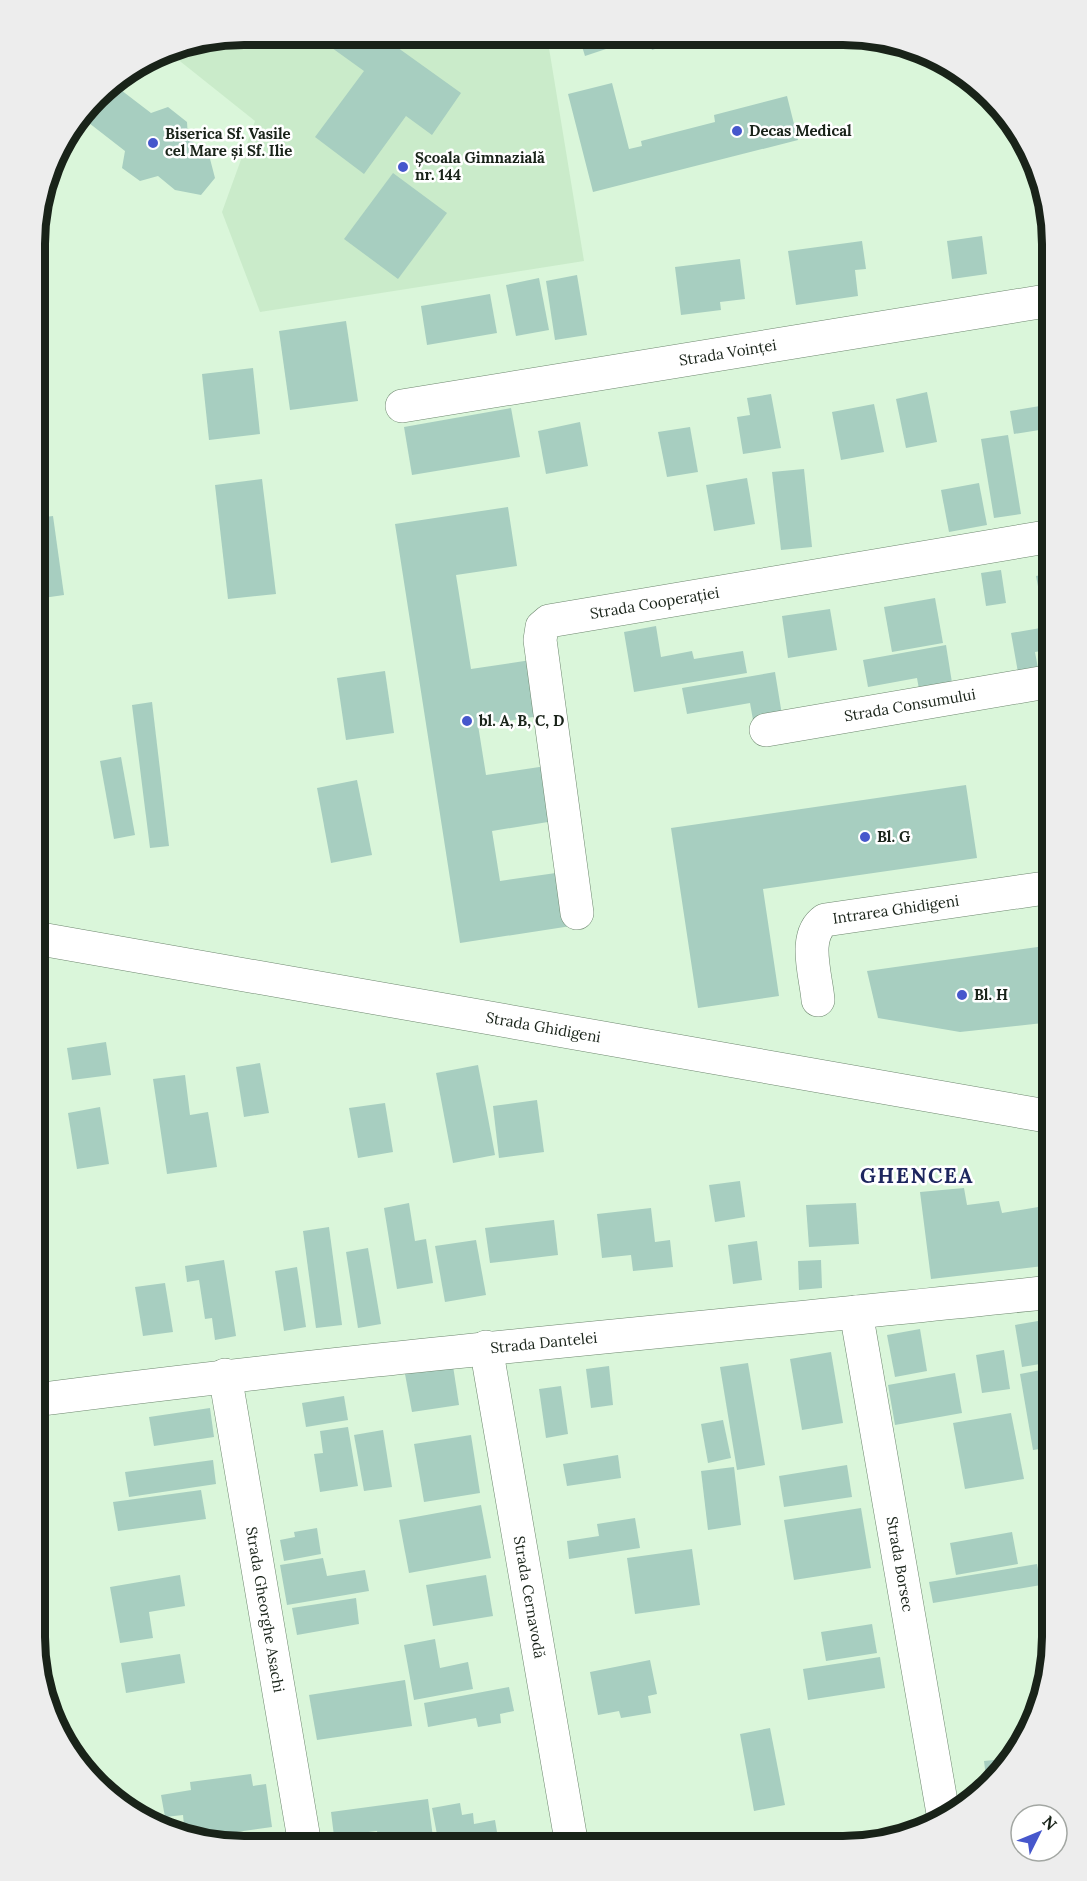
<svg xmlns="http://www.w3.org/2000/svg" width="1087" height="1881" viewBox="0 0 1087 1881" font-family="Lora,serif">
<rect width="100%" height="100%" fill="#daf6da"/>
<path fill="#caebca" d="M244,35L547,36L584,261L260,312L222,212L255,121L166,50Z"/>
<g fill="#a7cec0">
<path d="M314,35H389L387,40L461,93L432,135L406,116L364,174L315,137L364,71Z"/>
<path d="M579,37H642L585,56Z"/>
<path d="M647,37H713V38L688,47L685,39L652,50Z"/>
<path d="M612,83L629,149L642,146L641,141L715,122L714,115L787,96L798,140L593,192L568,94Z"/>
<path d="M117,87L151,113L168,107L187,122L188,138L209,155L215,178L201,195L175,190L158,176L140,181L122,168L125,151L89,123Z"/>
<path d="M393,173L447,213L398,279L344,239Z"/>
<path d="M982,236L987,274L952,279L947,241Z"/>
<path d="M862,241L866,269L855,270L858,296L796,305L788,251Z"/>
<path d="M740,259L745,299L720,302L721,310L681,315L675,267Z"/>
<path d="M577,275L587,335L555,340L546,281Z"/>
<path d="M539,278L549,330L516,336L506,285Z"/>
<path d="M490,294L497,333L427,345L421,306Z"/>
<path d="M346,321L358,401L290,410L279,331Z"/>
<path d="M253,368L260,434L209,440L202,374Z"/>
<path d="M927,392L937,442L906,448L896,399Z"/>
<path d="M771,394L781,448L743,454L737,417L750,415L747,398Z"/>
<path d="M874,404L884,452L841,460L832,412Z"/>
<path d="M1052,404V428L1014,434L1010,411Z"/>
<path d="M511,408L520,457L412,475L404,427Z"/>
<path d="M580,422L588,466L546,474L538,431Z"/>
<path d="M690,427L698,472L667,477L658,432Z"/>
<path d="M1008,435L1021,514L994,518L981,439Z"/>
<path d="M804,469L812,547L781,550L772,472Z"/>
<path d="M747,478L755,524L714,531L706,485Z"/>
<path d="M262,479L276,594L228,599L215,485Z"/>
<path d="M979,483L987,525L949,532L941,490Z"/>
<path d="M508,507L517,566L456,575L471,669L531,660L540,716L478,725L486,775L546,766L554,821L492,831L500,881L563,872L571,926L460,943L395,524Z"/>
<path d="M53,516L64,595L36,599V518Z"/>
<path d="M1001,570L1006,603L986,606L981,573Z"/>
<path d="M1052,573V615L1044,617L1036,576Z"/>
<path d="M935,598L943,643L892,652L884,607Z"/>
<path d="M830,609L837,650L788,658L782,616Z"/>
<path d="M656,626L661,657L692,651L694,659L743,651L747,673L634,692L624,632Z"/>
<path d="M1052,626V649L1035,652L1039,674L1019,678L1011,633Z"/>
<path d="M946,645L953,689L920,695L917,678L868,687L863,660Z"/>
<path d="M385,671L394,733L346,740L337,678Z"/>
<path d="M775,672L782,715L753,720L750,703L687,714L682,688Z"/>
<path d="M152,702L169,846L150,848L132,705Z"/>
<path d="M121,757L135,835L114,839L100,761Z"/>
<path d="M357,780L372,855L331,863L317,788Z"/>
<path d="M966,785L977,858L763,889L779,996L698,1008L671,828Z"/>
<path d="M1052,945V1022L960,1032L878,1018L867,971Z"/>
<path d="M106,1042L111,1075L72,1080L67,1048Z"/>
<path d="M260,1063L269,1113L244,1117L236,1067Z"/>
<path d="M478,1065L495,1155L453,1163L436,1073Z"/>
<path d="M185,1075L190,1115L208,1112L217,1167L167,1174L153,1079Z"/>
<path d="M537,1100L544,1152L499,1158L493,1106Z"/>
<path d="M385,1103L393,1152L358,1158L349,1108Z"/>
<path d="M36,1106L40,1131L35,1132V1107Z"/>
<path d="M100,1107L109,1164L77,1169L68,1113Z"/>
<path d="M740,1181L745,1217L715,1222L709,1185Z"/>
<path d="M964,1188L967,1205L999,1201L1002,1213L1050,1205L1052,1265L931,1279L920,1192Z"/>
<path d="M409,1203L415,1241L426,1239L433,1283L397,1289L384,1208Z"/>
<path d="M856,1203L859,1244L809,1247L806,1205Z"/>
<path d="M651,1208L655,1242L670,1240L673,1267L633,1271L631,1255L602,1258L597,1214Z"/>
<path d="M554,1220L558,1255L490,1263L485,1228Z"/>
<path d="M329,1227L342,1325L316,1328L303,1231Z"/>
<path d="M476,1240L486,1295L445,1302L435,1246Z"/>
<path d="M757,1241L762,1280L733,1284L728,1245Z"/>
<path d="M368,1248L381,1324L358,1328L346,1252Z"/>
<path d="M224,1260L236,1336L215,1340L212,1318L205,1319L199,1280L187,1282L185,1266Z"/>
<path d="M821,1260L822,1288L799,1290L798,1261Z"/>
<path d="M297,1267L306,1327L284,1331L275,1271Z"/>
<path d="M165,1283L173,1332L143,1336L135,1287Z"/>
<path d="M1038,1321L1046,1363L1022,1367L1015,1325Z"/>
<path d="M920,1329L927,1371L895,1377L887,1335Z"/>
<path d="M1004,1350L1010,1389L982,1393L976,1355Z"/>
<path d="M831,1352L843,1423L802,1430L790,1359Z"/>
<path d="M748,1363L765,1465L737,1470L720,1367Z"/>
<path d="M453,1366L459,1405L412,1412L405,1374Z"/>
<path d="M609,1366L613,1405L591,1408L586,1369Z"/>
<path d="M1046,1369L1052,1405V1447L1033,1450L1020,1374Z"/>
<path d="M955,1373L962,1413L895,1425L888,1385Z"/>
<path d="M561,1386L568,1434L546,1438L539,1389Z"/>
<path d="M344,1396L348,1420L306,1427L302,1403Z"/>
<path d="M210,1408L214,1437L154,1446L149,1417Z"/>
<path d="M1011,1413L1024,1479L965,1489L953,1423Z"/>
<path d="M723,1420L731,1458L708,1463L701,1424Z"/>
<path d="M348,1427L358,1486L320,1492L314,1454L323,1453L320,1431Z"/>
<path d="M383,1430L392,1487L364,1491L354,1435Z"/>
<path d="M471,1435L480,1493L424,1502L414,1444Z"/>
<path d="M618,1455L621,1478L567,1486L563,1464Z"/>
<path d="M213,1460L216,1484L129,1497L125,1472Z"/>
<path d="M847,1465L852,1497L784,1507L779,1476Z"/>
<path d="M734,1467L741,1525L708,1530L701,1471Z"/>
<path d="M201,1490L206,1519L118,1531L113,1502Z"/>
<path d="M481,1505L491,1558L409,1573L399,1520Z"/>
<path d="M861,1508L871,1568L794,1580L784,1520Z"/>
<path d="M635,1518L640,1548L569,1559L567,1541L599,1536L597,1524Z"/>
<path d="M317,1528L321,1554L284,1561L280,1540L295,1537L294,1532Z"/>
<path d="M1012,1532L1018,1564L956,1575L950,1543Z"/>
<path d="M692,1549L700,1605L635,1614L627,1558Z"/>
<path d="M323,1558L327,1576L365,1570L369,1591L287,1605L280,1565Z"/>
<path d="M1037,1564L1041,1585L933,1603L929,1582Z"/>
<path d="M180,1575L185,1606L149,1612L153,1638L120,1643L110,1587Z"/>
<path d="M486,1575L493,1616L433,1626L426,1585Z"/>
<path d="M356,1598L359,1624L297,1635L292,1608Z"/>
<path d="M872,1624L877,1653L826,1661L821,1632Z"/>
<path d="M435,1639L440,1668L468,1662L473,1689L414,1700L404,1645Z"/>
<path d="M180,1654L185,1683L126,1693L121,1663Z"/>
<path d="M880,1657L885,1688L808,1700L803,1669Z"/>
<path d="M650,1660L657,1694L648,1696L651,1713L621,1718L619,1711L598,1715L590,1672Z"/>
<path d="M1047,1674L1040,1701L1037,1675Z"/>
<path d="M405,1680L412,1726L317,1740L309,1695Z"/>
<path d="M509,1687L514,1711L500,1714L501,1723L478,1727L476,1718L428,1727L424,1703Z"/>
<path d="M770,1728L785,1805L754,1811L740,1734Z"/>
<path d="M1013,1758L1009,1765L987,1785L984,1761Z"/>
<path d="M251,1774L253,1786L266,1784L272,1827L194,1838L185,1836L183,1815L165,1817L161,1795L191,1790L190,1782Z"/>
<path d="M428,1799L434,1845H379L377,1831L334,1836L331,1812Z"/>
<path d="M460,1803L462,1815L473,1813L474,1824L495,1820L498,1838L458,1845H439L432,1808Z"/>
<path d="M693,1835L695,1846H628V1845Z"/>
</g>
<g fill="none" stroke-linecap="round" stroke-linejoin="round">
<defs>
<g id="minor">
<path id="s1" d="M402,406L1052,300"/>
<path id="s2" d="M766,730L1052,681"/>
<path id="s3" d="M577,913L540,640L542,627L549,621L1052,536"/>
<path id="s4" d="M35,938L1052,1117"/>
<path id="s5" d="M818,1000C816,975 802,936 825,920L1052,887"/>
<path id="s6" d="M856,1312L944,1819"/>
<path id="s7" d="M486,1347L572,1846"/>
<path id="s8" d="M225,1375L305,1845"/>
<path id="s9" d="M35,1400C373,1356 713,1328 1052,1292"/>
</g>
</defs>
<use href="#minor" stroke="#6e876f" stroke-width="34"/>
<use href="#minor" stroke="#fff" stroke-width="33"/>
</g>
<g fill="#4657cc" stroke="#fff" stroke-width="2">
<circle cx="737" cy="131" r="6"/>
<circle cx="153" cy="143" r="6"/>
<circle cx="403" cy="167" r="6"/>
<circle cx="467" cy="721" r="6"/>
<circle cx="865" cy="837" r="6"/>
<circle cx="962" cy="995" r="6"/>
</g>
<g text-anchor="middle" stroke-width="5" stroke-linejoin="round" paint-order="stroke">
<g font-size="15" font-weight="bold" fill="#192319" stroke="#fff" text-anchor="start">
<text x="749" y="136">Decas Medical</text>
<text x="165" y="139">Biserica Sf. Vasile<tspan x="165" dy="17">cel Mare și Sf. Ilie</tspan></text>
<text x="415" y="163">Școala Gimnazială<tspan x="415" dy="17">nr. 144</tspan></text>
<text x="479" y="726">bl. A, B, C, D</text>
<text x="877" y="842">Bl. G</text>
<text x="974" y="1000">Bl. H</text>
</g>
<g font-size="15" fill="#192319" stroke="#fff">
<text dy="5" stroke="none"><textPath href="#s1" startOffset="330">Strada Voinței</textPath></text>
<text dy="5" stroke="none"><textPath href="#s3" startOffset="405">Strada Cooperației</textPath></text>
<text dy="5" stroke="none"><textPath href="#s2" startOffset="146">Strada Consumului</textPath></text>
<text dy="5" stroke="none"><textPath href="#s5" startOffset="156">Intrarea Ghidigeni</textPath></text>
<text dy="5" stroke="none"><textPath href="#s4" startOffset="516">Strada Ghidigeni</textPath></text>
<text dy="5" stroke="none"><textPath href="#s9" startOffset="512">Strada Dantelei</textPath></text>
<text dy="5" stroke="none"><textPath href="#s6" startOffset="256">Strada Borsec</textPath></text>
<text dy="5" stroke="none"><textPath href="#s7" startOffset="254">Strada Cernavodă</textPath></text>
<text dy="5" stroke="none"><textPath href="#s8" startOffset="238">Strada Gheorghe Asachi</textPath></text>
</g>
<g font-size="21" font-weight="bold" letter-spacing="1.5" fill="#1d265e" stroke="#fff">
<text x="917" y="1183">GHENCEA</text>
</g>
</g>
<path d="M0 0H1087V1881H0ZM244 45H843A199 199 0 0 1 1042 244V1637A199 199 0 0 1 843 1836H244A199 199 0 0 1 45 1637V244A199 199 0 0 1 244 45Z" fill="#ededed" fill-rule="evenodd"/>
<path fill="none" stroke="#192319" stroke-width="8" d="M244 45H843A199 199 0 0 1 1042 244V1637A199 199 0 0 1 843 1836H244A199 199 0 0 1 45 1637V244A199 199 0 0 1 244 45Z"/>
<g transform="translate(1039 1833) rotate(47)"><circle r="28" fill="#ffffff" stroke="#a3a7a3" stroke-width="1.5"/>
<path d="M0-4.5L10 22L0 15L-10 22Z" fill="#4657cc"/>
<text y="-9" font-size="16" font-weight="bold" text-anchor="middle" fill="#192319">N</text>
</g>
</svg>
